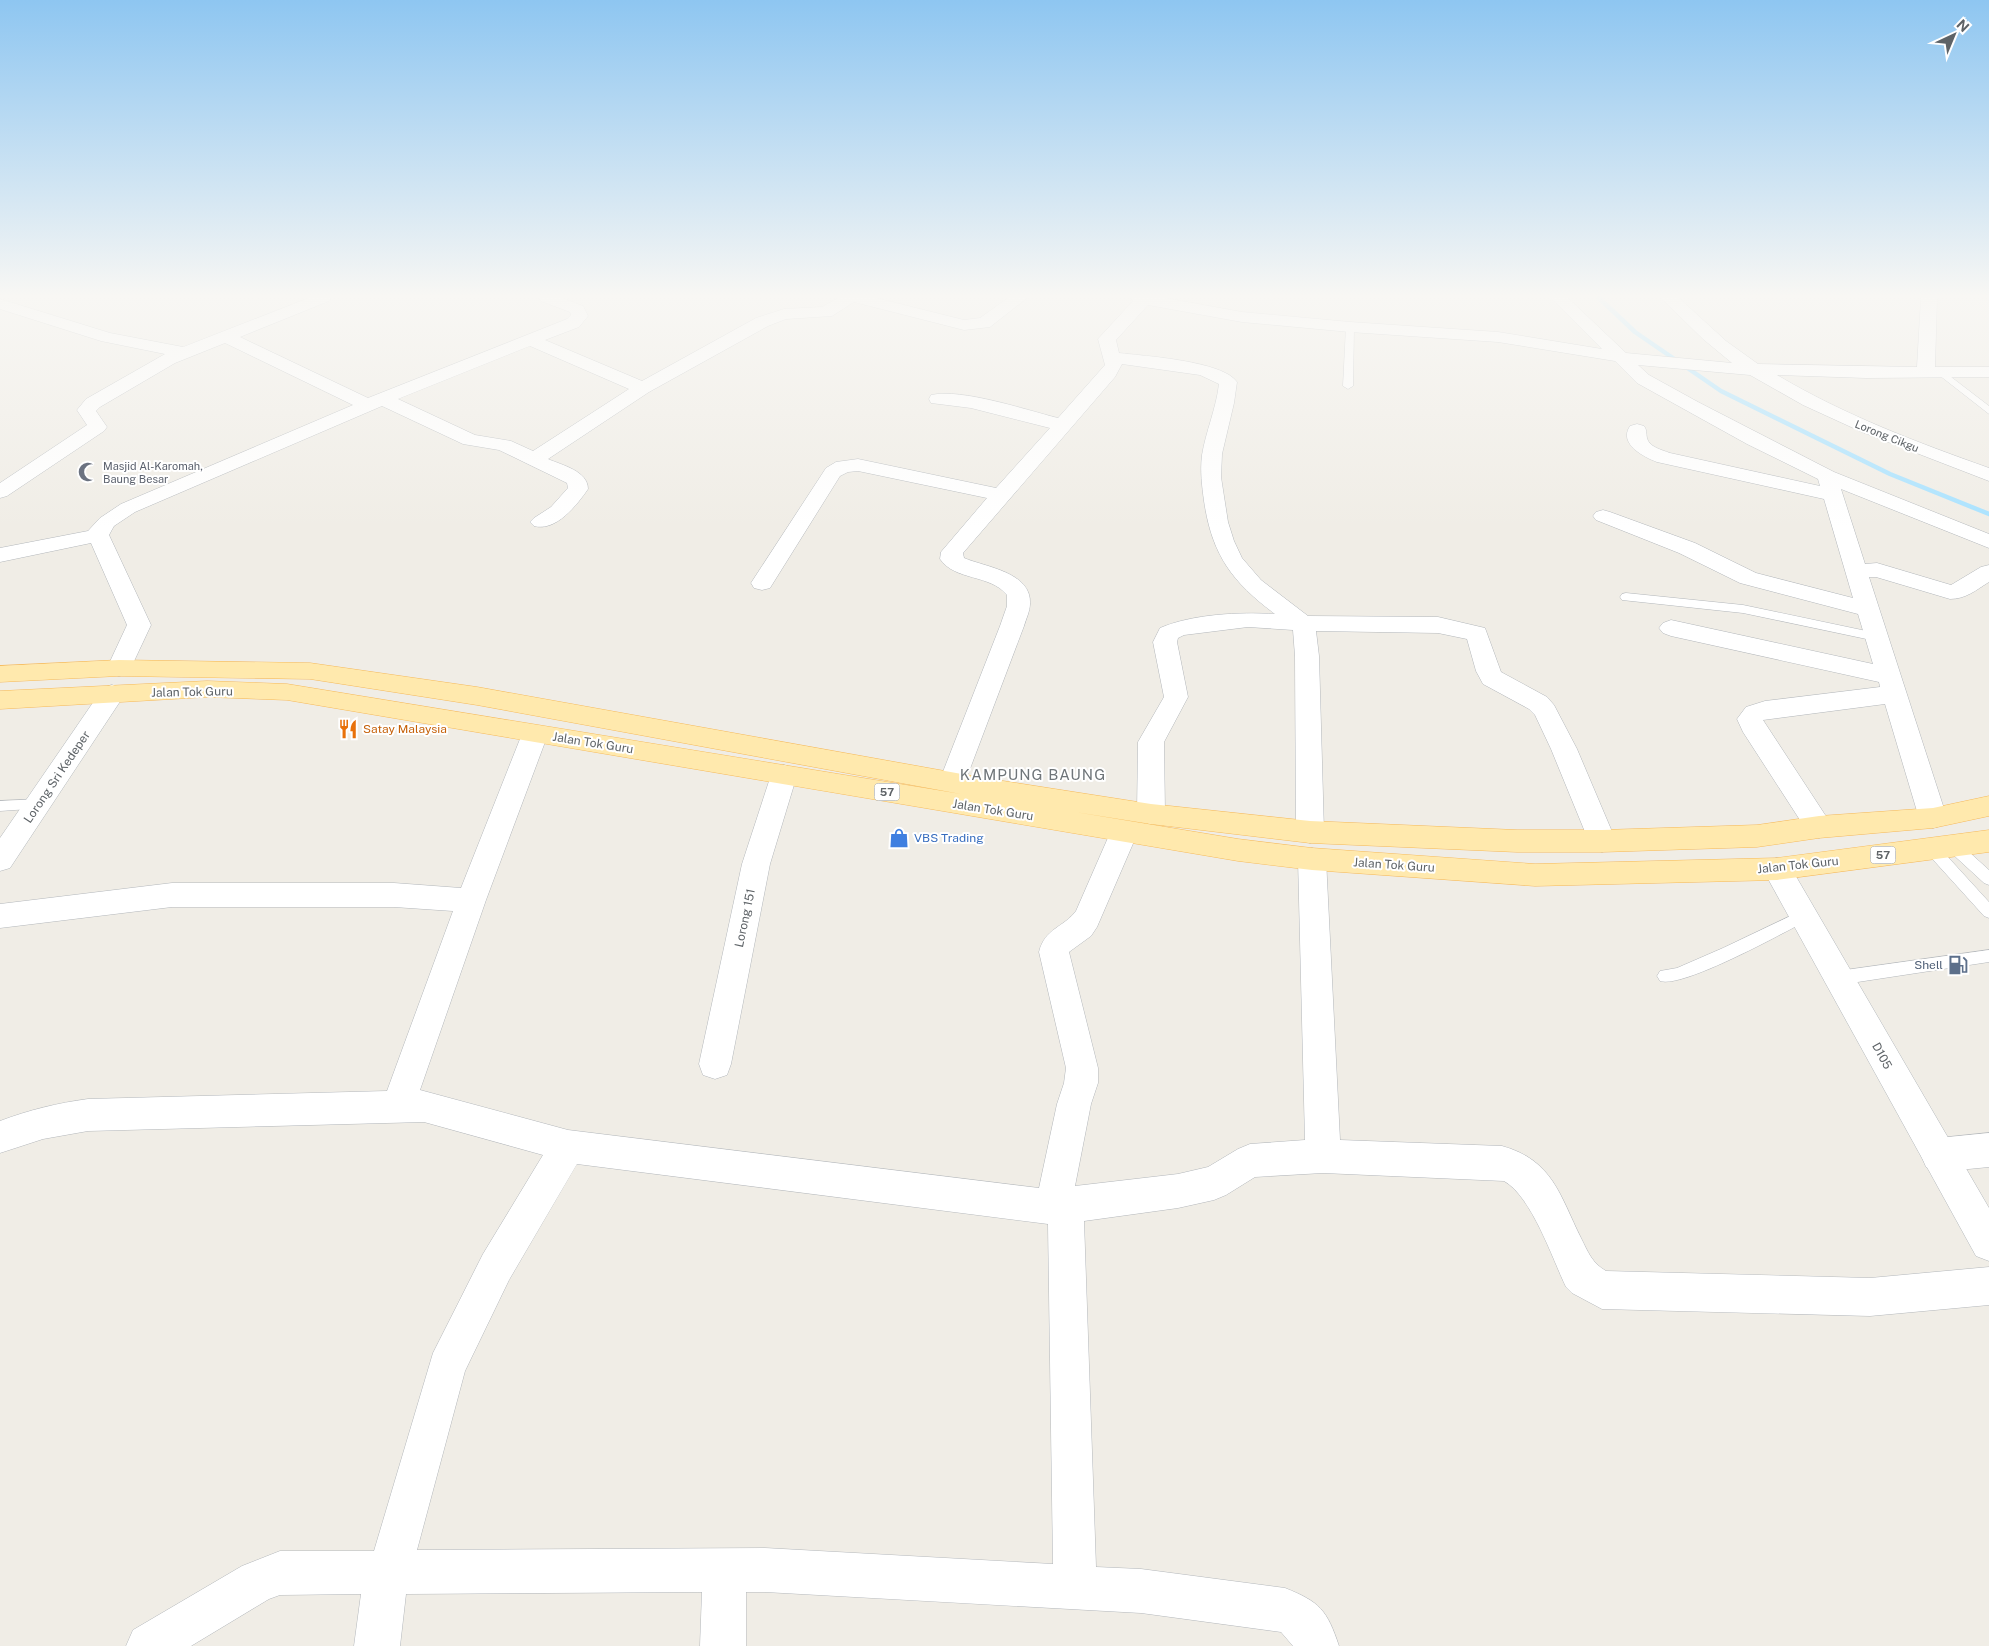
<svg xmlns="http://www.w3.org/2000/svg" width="1989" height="1646" viewBox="0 0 1989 1646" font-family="'Public Sans',sans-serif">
<rect width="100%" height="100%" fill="#f0ede6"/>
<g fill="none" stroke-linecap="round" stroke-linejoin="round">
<path stroke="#a8e2ff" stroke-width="4.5" d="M1599,298L1635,332L1721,391L1890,474L1989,514"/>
<defs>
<g id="lane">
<path d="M1350,324L1354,327L1353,386L1348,389L1343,386L1346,327Z"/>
<path d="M1942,370L1989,406V414L1939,375L1938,373Z"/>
<path d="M1626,593L1743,605L1876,633L1882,637L1876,641L1743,613L1622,600L1620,597L1622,594Z"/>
<path d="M39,799L44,800L46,804L44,808L0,811V801Z"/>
<path d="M1953,841L1958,842L1989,870V885L1984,883L1948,850L1946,846L1948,842Z"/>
<path d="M1932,844L1937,845L1989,902V918L1984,916L1927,853L1925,849L1927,845Z"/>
<path d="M1803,910L1808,912L1810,916L1808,920C1783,933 1682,989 1660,981L1657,976L1660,971L1677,968L1723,948Z"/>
<path d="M1989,950V962L1838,985L1833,983L1830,978L1833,973L1838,971Z"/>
</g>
<g id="street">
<path d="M309,298H331L329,301L240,337L368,398L567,319L571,315L570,312L541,301L539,298H562L583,306L588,316L579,327L545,340L642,381L756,318L784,309L822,307L838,298H876L964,320L980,318L1008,298H1027L990,327L964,330L854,302L832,316L786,319L768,326L649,392L548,459C562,465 588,471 588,489C577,505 556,532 534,526L530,522L534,518L551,507L568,488L567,483L499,450L463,444L382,406L135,512L114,526L109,535L151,625L128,674L119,676L110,674L107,668L127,625L91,543L0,562V548L88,531L100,518L121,504L353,405L225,343L175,363L100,407L96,411L107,427L104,431L7,496L0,498V483L87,425L77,410L86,399L165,354L101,341L0,309V299L110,333L183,347ZM530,346L629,389L533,451L511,441L475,435L398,399Z"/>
<path d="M1131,298H1165L1242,312L1350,322L1498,332L1602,349L1551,298H1568L1626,353L1732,363L1703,339L1661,298H1679L1726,341L1758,364L1917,367L1921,298H1937L1935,367H1989V377L1866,378L1777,375C1844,415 1916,442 1989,468V481L1862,432L1803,405L1750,375L1638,365L1649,375L1698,402L1834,472L1989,534V548L1841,489L1865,564L1877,563L1951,585L1981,567L1989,565V582C1976,590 1966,599 1950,599L1876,577H1869L1947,818L1943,825L1933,828L1923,825L1919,818L1885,704L1763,720L1833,827L1829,834L1819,838L1809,834L1743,732L1737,719L1746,707L1765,701L1880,687L1879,682L1671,636L1663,633L1659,628L1663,623L1671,620L1873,664L1858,614L1740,583L1679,553L1596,520L1593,516L1596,512L1603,510L1610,512L1695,543L1756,573L1853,598L1824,499L1657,462C1644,457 1618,444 1630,426L1637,424L1644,426C1647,430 1646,433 1647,438C1649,447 1662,450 1670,453L1820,486L1818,479L1747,444L1637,383L1615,361L1498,342L1350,332L1242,322L1148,305L1116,340L1119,353C1145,356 1223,361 1237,382L1234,403L1222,454L1221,477L1228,522L1234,541L1242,558L1261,580L1308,616L1438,617L1485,628L1501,672L1547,697L1554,705L1577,749L1616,841L1612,849L1602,852L1592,849L1551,749L1535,715L1529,709L1483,684L1476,671L1467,639L1438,633L1316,631L1319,656L1324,832L1320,840L1310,843L1300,840L1296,832L1295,656L1293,630L1248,627L1184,635L1178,638L1177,642L1188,697L1164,742L1165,814L1161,821L1151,824L1141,821L1137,814L1138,742L1164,697L1153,642L1160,628C1193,614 1239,612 1275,614C1232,582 1212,555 1204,501C1202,486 1200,471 1202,455C1206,431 1216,409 1219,384L1200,375L1122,364L1115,377L963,553L964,558C985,567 1032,572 1030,604C1030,611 1026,619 1024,626L965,782L961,789L952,792L943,789L939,782L1000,626L1007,606V595C990,574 955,581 940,559L941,552L987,498L858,471L848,472L840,476L770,588L762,590L754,588L751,583L826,468L836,462L858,459L996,488L1050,428L971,408L931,403L929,399L931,395C962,388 1026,410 1058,418L1105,365L1098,339L1133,301Z"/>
<path d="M535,725L544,728L548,734L486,900L420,1090L568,1130L1039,1188L1057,1104L1064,1083L1066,1068L1039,952C1045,928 1063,928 1076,911L1114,824L1124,821L1134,824L1138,832L1097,927L1091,936L1069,952L1098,1068V1083L1091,1104L1075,1186L1178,1174L1208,1167L1238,1149L1250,1144L1305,1140L1298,859L1302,851L1312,848L1322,851L1326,859L1340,1140L1502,1146C1553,1160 1560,1196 1581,1238C1588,1252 1592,1263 1606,1271L1870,1278L1989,1267V1305L1870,1316L1602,1309L1572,1293L1566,1287C1552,1258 1532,1197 1504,1181L1323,1173L1255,1177L1226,1195L1214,1200L1178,1208L1084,1221L1096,1567L1141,1569L1285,1588C1320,1602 1327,1610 1339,1646H1293L1281,1632L1141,1613L765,1592H746V1646H700L702,1592L406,1594L400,1646H354L361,1594L280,1595L269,1599L191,1646H126L133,1630L242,1566L280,1551H374L433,1353L483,1254L543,1155L424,1122L88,1131L43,1139L0,1153V1121C29,1110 58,1103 88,1099L387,1091L453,911L394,907H172L0,928V904L172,883H394L461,888L522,734L526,728ZM577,1164L1048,1224L1053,1564L765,1548L417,1550L465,1371L509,1280Z"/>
<path d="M784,765L793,768L797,775L770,864L731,1064L727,1075L715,1079L703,1075L699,1064L742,864L771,775L775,768Z"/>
<path d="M1989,1133V1167L1938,1172L1926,1167L1921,1155L1926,1143L1938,1138Z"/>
</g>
<g id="secondary">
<path d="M112,685L121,688L124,694L121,700L10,868L0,871V838L103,688Z"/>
<path d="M1777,858L1787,861L1989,1208V1261L1976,1256L1767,877L1763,869L1767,861Z"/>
</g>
<path id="primary" d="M119,660L310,663L477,687L984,778L1151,804L1310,821L1517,830H1602L1757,825L1819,816L1933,808L1989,796V816L1933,828L1819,838L1757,847L1602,852H1517L1310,843L1151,824L1075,812L1238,839L1312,848L1535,864L1777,858L1989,830V852L1777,880L1535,886L1312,870L1238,861L287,700L207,697L0,709V691L207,681L287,684L961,794L477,705L310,679L119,676L0,682V666Z"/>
</defs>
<use href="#lane" stroke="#b3b7bb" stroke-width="1"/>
<use href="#street" stroke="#b3b7bb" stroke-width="1"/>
<use href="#secondary" stroke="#b2b7bb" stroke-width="1"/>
<use href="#primary" stroke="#f6b959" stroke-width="1"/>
<use href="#lane" fill="#fff" fill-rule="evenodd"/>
<use href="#street" fill="#fff" fill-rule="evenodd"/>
<use href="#secondary" fill="#fff" fill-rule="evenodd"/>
<use href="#primary" fill="#ffe9ad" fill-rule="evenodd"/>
</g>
<linearGradient id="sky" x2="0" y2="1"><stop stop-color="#8ec6f1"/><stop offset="0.56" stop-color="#f8f7f4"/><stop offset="1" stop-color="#f8f7f4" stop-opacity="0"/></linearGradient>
<rect width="1989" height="528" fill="url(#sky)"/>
<defs>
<symbol id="mosque-bare" viewBox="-9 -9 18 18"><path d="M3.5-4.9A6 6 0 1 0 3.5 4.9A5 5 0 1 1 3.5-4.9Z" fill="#6b7280" stroke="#fff" stroke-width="2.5" paint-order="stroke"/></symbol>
<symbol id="restaurant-bare" viewBox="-9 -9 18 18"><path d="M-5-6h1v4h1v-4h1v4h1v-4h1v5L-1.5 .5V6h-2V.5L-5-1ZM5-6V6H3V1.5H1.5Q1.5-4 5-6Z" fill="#e8710a" stroke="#fff" stroke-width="2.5" paint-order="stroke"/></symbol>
<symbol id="shop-bare" viewBox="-9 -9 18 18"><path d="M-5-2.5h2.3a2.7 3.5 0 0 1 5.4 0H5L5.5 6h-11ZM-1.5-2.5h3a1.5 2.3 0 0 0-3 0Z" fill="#3f7fe0" stroke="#fff" stroke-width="2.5" paint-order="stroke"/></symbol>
<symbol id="fuel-bare" viewBox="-9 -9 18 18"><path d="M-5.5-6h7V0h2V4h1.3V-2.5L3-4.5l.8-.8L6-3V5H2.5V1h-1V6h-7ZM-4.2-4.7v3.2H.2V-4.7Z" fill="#5c6f8a" stroke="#fff" stroke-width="2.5" paint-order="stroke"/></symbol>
</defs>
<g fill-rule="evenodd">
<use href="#mosque-bare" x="74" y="458" width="28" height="28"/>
<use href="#restaurant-bare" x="334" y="715" width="28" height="28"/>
<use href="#shop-bare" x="885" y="824" width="28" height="28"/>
<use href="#fuel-bare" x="1944" y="951" width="28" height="28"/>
</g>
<g text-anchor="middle" stroke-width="4" stroke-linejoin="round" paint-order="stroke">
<g font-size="11" fill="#5e6367" stroke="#fff">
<text transform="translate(1887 436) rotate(22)" y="4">Lorong Cikgu</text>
</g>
<g font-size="11" fill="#5b616d" stroke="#fff" text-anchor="start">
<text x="103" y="470">Masjid Al-Karomah,<tspan x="103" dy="13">Baung Besar</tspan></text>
</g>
<g fill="#fff" stroke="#8e9295" stroke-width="1">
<rect x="874.5" y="783.5" width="25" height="17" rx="4"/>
<rect x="1870.5" y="846.5" width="25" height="17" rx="4"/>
</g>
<g font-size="11" font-weight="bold" fill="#5e6367">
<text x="887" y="796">57</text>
<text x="1883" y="859">57</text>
</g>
<g font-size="12" fill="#5e6367" stroke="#fff">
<text transform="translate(192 692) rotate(-1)" y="4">Jalan Tok Guru</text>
<text transform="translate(593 743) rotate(9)" y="4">Jalan Tok Guru</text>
<text transform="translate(57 777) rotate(-56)" y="4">Lorong Sri Kedeper</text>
<text transform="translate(993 810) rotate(9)" y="4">Jalan Tok Guru</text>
<text transform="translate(1394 865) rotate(4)" y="4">Jalan Tok Guru</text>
<text transform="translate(1798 865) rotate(-6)" y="4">Jalan Tok Guru</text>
<text transform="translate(745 918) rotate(-78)" y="4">Lorong 151</text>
<text transform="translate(1882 1056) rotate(61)" y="4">D105</text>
</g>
<g font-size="12" fill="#c56008" stroke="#fff" text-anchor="start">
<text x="363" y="733">Satay Malaysia</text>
</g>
<g font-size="12" fill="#366cbe" stroke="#fff" text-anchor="start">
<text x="914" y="842">VBS Trading</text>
</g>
<g font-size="12" fill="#4e5e75" stroke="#fff" text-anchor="end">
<text x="1943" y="969">Shell</text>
</g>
<g font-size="15" letter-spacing="1" fill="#6f7579" stroke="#fff">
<text x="1033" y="780">KAMPUNG BAUNG</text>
</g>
</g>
<g transform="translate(1954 35) rotate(44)" stroke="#ffffff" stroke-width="4" paint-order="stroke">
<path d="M0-4L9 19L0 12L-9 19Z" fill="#5e6367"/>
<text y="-8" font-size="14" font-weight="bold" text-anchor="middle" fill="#5e6367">N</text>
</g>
</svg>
